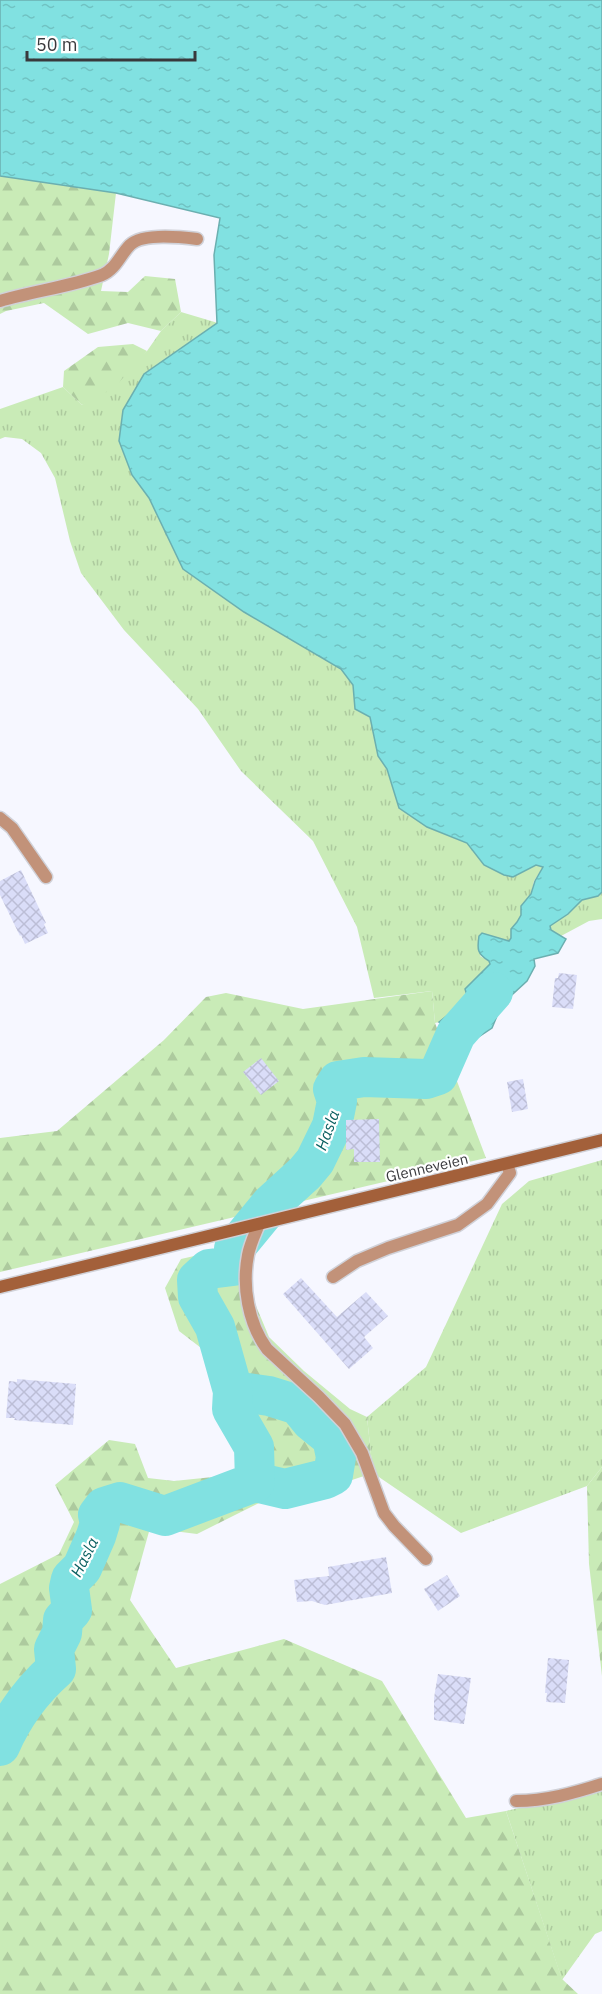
<svg xmlns="http://www.w3.org/2000/svg" width="602" height="1994" viewBox="0 0 602 1994" font-family="'IBM Plex Sans',sans-serif">
<defs>
<pattern id="grass-tufts" width="24" height="20" patternUnits="userSpaceOnUse" patternTransform="scale(1.5)"><rect width="24" height="20" fill="#c9ebb7"/><path d="M3 7l-1-3M5 7V3M7 7l1-3M15 17l-1-3M17 17v-4M19 17l1-3" fill="none" stroke="#adca9e"/></pattern>
<pattern id="forest-firs" width="22" height="20" patternUnits="userSpaceOnUse" patternTransform="scale(1.5)"><rect width="22" height="20" fill="#c9ebb7"/><path d="M5 1l3.5 6h-7zM16 11l3.5 6h-7z" fill="#adca9e"/></pattern>
<pattern id="water-ripples" width="26" height="14" patternUnits="userSpaceOnUse" patternTransform="scale(1.5)"><rect width="26" height="14" fill="#81e1e1"/><path d="M2 4q2-2 4 0t4 0M15 11q2-2 4 0t4 0" fill="none" stroke="#70c2c2"/></pattern>
<pattern id="building-cross-hatch" width="8" height="8" patternUnits="userSpaceOnUse" patternTransform="scale(1.5)"><rect width="8" height="8" fill="#daddf8"/><path d="M0 0l8 8M0 8l8-8" fill="none" stroke="#bcbed6"/></pattern>
</defs>
<rect width="100%" height="100%" fill="#f6f7ff"/>
<g fill="url(#grass-tufts)">
<path d="M181,312L218,323L144,374L123,410L119,441L132,475L149,498L183,569L244,612L341,669L353,684L355,709L370,717L378,756L387,769L399,808L427,827L467,843L484,865H536L543,867L534,881L531,894L521,906V915L517,922L511,929V938L509,941L496,938L480,956L489,961L490,964L465,989L468,999L439,1022L435,1023L432,991L374,998L357,927L313,841L241,771L198,709L124,630L81,573L70,541L55,478L41,453L22,439L5,437L0,439V409L63,387L82,405L147,351L161,331Z"/>
<path d="M602,892V919L589,921L561,936L551,930L549,926L568,914L582,900L598,896Z"/>
<path d="M602,1160V1467L587,1486L461,1533L373,1473L367,1417L426,1367L502,1204L529,1181Z"/>
<path d="M602,1789V1931L595,1934L562,1980L506,1811Z"/>
</g>
<g fill="url(#forest-firs)">
<path d="M0,176L116,193L109,254L101,291L128,292L145,276L175,279L181,312L161,331L128,323L88,334L44,303L6,311L0,314Z"/>
<path d="M133,344L147,351L114,388L82,405L63,387L64,371L98,347Z"/>
<path d="M432,991L435,1023L486,1158L0,1272V1138L57,1131L164,1040L206,997L226,993L303,1009Z"/>
<path d="M238,1246L249,1289L269,1337L304,1371L350,1409L367,1417L373,1473L343,1483L263,1501L197,1534L150,1528L130,1600L176,1668L284,1639L382,1681L466,1818L506,1811L562,1979L578,1994H0V1584L59,1554L74,1522L55,1485L109,1440L135,1444L148,1478L174,1481L242,1474V1448L205,1351L179,1331L165,1288L181,1259Z"/>
<path d="M602,1467V1676L589,1564L587,1486Z"/>
</g>
<path fill="url(#water-ripples)" stroke="#6bafb0" stroke-width="1.5" d="M0,0H602V892L598,896L582,900L568,914L550,926L551,930L566,939L558,953L534,959L535,966L527,981L502,1004L492,1028L477,1038L456,1034L447,1026L439,1022L468,999L465,989L490,964L489,961C477,954 477,949 479,936L482,933L509,941L511,938V929L517,922L521,915V906L531,894L535,881L543,867L536,865L513,877L504,875L484,865L467,843L427,827L399,808L387,769L378,756L370,717L355,709L353,685L341,669L244,612L183,569L149,498L132,475L119,441L123,410L144,374L217,323L214,255L220,218L116,193L0,176Z"/>
<g fill="none" stroke-linecap="round" stroke-linejoin="round">
<g stroke="#81e1e1" stroke-width="40">
<path d="M233,1391L269,1396L298,1405L311,1421L332,1438L336,1457L333,1475L325,1479L285,1489L255,1482"/>
<path d="M0,1746C13,1716 31,1691 56,1669L54,1649L62,1633L63,1620L72,1610L69,1588L71,1579L82,1568L96,1536L100,1523L98,1515L104,1507L120,1502L165,1516L255,1482L254,1447L232,1409L233,1391L215,1327L198,1297L197,1280L209,1269L233,1266L234,1249L271,1204L305,1173L315,1161L332,1126L337,1101L333,1089L338,1081L364,1077L426,1079L438,1075L456,1034L493,992"/>
</g>
</g>
<g fill="url(#building-cross-hatch)">
<path d="M21,870L46,923L44,924L48,933L25,944L21,935L20,936L0,895V881Z"/>
<path d="M559,973L577,975L573,1009L552,1007L555,978H558Z"/>
<path d="M261,1058L279,1081L261,1095L243,1072Z"/>
<path d="M523,1079L528,1109L512,1112L507,1082Z"/>
<path d="M379,1119L380,1162H354V1149L346,1150V1120Z"/>
<path d="M301,1278L337,1317L366,1292L388,1316L364,1337L373,1348L349,1369L283,1294Z"/>
<path d="M17,1379L76,1384L73,1425L14,1420L15,1418H6L9,1381L17,1382Z"/>
<path d="M386,1557L392,1593L325,1605L312,1601L297,1602L294,1580L329,1576L328,1567Z"/>
<path d="M447,1575L460,1596L438,1611L424,1589Z"/>
<path d="M548,1658L569,1660L565,1703L546,1702L547,1693H545Z"/>
<path d="M438,1674L471,1678L464,1724L434,1720V1698Z"/>
</g>
<g fill="none" stroke-linecap="round" stroke-linejoin="round">
<defs>
<g id="lane">
<path d="M0,301C34,291 69,287 102,275C116,269 120,255 130,245C142,233 181,237 197,239"/>
<path d="M0,818L12,828L46,877"/>
<path d="M259,1224C255,1234 250,1244 248,1255C242,1286 248,1323 267,1349L319,1397L345,1424L362,1453L384,1513L394,1526L426,1559"/>
<path d="M333,1277L357,1261L388,1248L458,1225L487,1204L510,1173L507,1164"/>
<path d="M516,1801C546,1801 574,1793 602,1784"/>
</g>
<path id="secondary" d="M0,1287L602,1140"/>
</defs>
<use href="#lane" stroke="#d0d1d8" stroke-width="15"/>
<use href="#secondary" stroke="#d0d1d8" stroke-width="15"/>
<use href="#lane" stroke="#c29279" stroke-width="12"/>
<use href="#secondary" stroke="#a3603a" stroke-width="12"/>
</g>
<g text-anchor="middle" stroke-width="4.5" stroke-linejoin="round" paint-order="stroke">
<g font-size="15" fill="#38393c" stroke="#fff">
<text transform="translate(427 1168) rotate(-13)" y="5">Glenneveien</text>
</g>
<g font-size="16" font-style="italic" fill="#0c6061" stroke="#fff">
<text transform="translate(327 1130) rotate(-70)" y="6">Hasla</text>
<text transform="translate(84 1557) rotate(-63)" y="6">Hasla</text>
</g>
</g>
<path d="M27 51v9h168v-9" fill="none" stroke="#38393c" stroke-width="3"/>
<text x="36" y="51" font-size="18" fill="#38393c" stroke="#ffffff" stroke-width="4.5" paint-order="stroke">50 m</text>
</svg>
